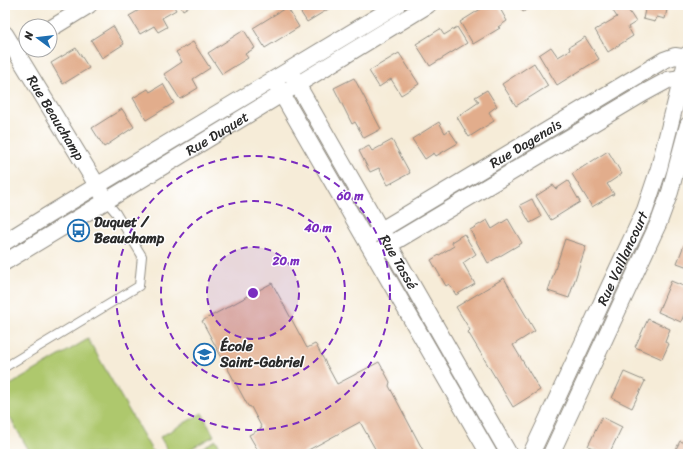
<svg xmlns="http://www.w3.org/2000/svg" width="693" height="459" viewBox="0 0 693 459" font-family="Sriracha,sans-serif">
<rect width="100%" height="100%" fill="#fff"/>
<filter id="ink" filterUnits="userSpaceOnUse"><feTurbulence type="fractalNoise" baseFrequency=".025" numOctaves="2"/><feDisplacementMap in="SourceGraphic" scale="8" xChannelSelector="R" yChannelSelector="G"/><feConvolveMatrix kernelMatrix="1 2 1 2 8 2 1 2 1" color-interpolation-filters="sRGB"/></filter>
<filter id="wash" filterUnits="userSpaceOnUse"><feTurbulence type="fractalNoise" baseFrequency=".012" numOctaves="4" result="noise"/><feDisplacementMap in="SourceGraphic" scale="16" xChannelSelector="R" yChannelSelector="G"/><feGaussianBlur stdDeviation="0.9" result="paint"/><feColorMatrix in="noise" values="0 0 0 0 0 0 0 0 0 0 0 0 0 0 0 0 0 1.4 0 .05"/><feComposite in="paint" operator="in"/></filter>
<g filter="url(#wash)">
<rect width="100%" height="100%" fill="#f6ecd8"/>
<g fill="#aec86d" stroke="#6c7a4c">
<path d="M88,339L154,454H31L5,409V388Z"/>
<path d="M202,413L214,436L181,454H170L160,437Z"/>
<path d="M216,440L224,454H191Z"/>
</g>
<g id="blocks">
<g fill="#e2ad8c">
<path d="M148,5H173L176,10L162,18L167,27L158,32L154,26L140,34L129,16Z"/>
<path d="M180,5H191L183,10Z"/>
<path d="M296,5H335L307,22Z"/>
<path d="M487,5H498L507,21L498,27L500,28L473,44L460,22Z"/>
<path d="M518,5H534L523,12Z"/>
<path d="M624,5H625L636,22L628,27L633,36L608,52L595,30L617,17L613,11Z"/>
<path d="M646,5H668L665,19L657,17L655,22L643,19Z"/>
<path d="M287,7L299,27L265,48L253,28Z"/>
<path d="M113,26L124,44L102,58L91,40Z"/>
<path d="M457,27L467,43L430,66L416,44L440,29L444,35Z"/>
<path d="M244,30L255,48L245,54L248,58L222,74L208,53Z"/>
<path d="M585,37L599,59L557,85L539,55L551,47L558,57L570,50L569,47Z"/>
<path d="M193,42L210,68L193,79L198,88L180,99L164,74L182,62L176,52Z"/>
<path d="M76,48L89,68L63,84L51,63Z"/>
<path d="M399,53L419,84L401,95L391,79L379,87L369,71Z"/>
<path d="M534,63L548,86L516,106L502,84Z"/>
<path d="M354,78L381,129L364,138L355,122L352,124L334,88Z"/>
<path d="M163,84L174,103L146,120L133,98L148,89L150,92Z"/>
<path d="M487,90L497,106L489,112L494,121L469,137L457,117L479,102L475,97Z"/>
<path d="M122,109L134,127L104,147L92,128Z"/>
<path d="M439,122L445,133L449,130L458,143L436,156L434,153L425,159L412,139Z"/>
<path d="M392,140L410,173L388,185L379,168L370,172L359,151L369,146L372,151Z"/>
<path d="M608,151L622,174L607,184L614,194L592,207L572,174Z"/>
<path d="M568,181L580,202L551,220L536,196L553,185L556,189Z"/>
<path d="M532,199L541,217L530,223L520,205Z"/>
<path d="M508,219L522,243L488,263L470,230L487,220L492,229Z"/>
<path d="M464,234L476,254L463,263L475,284L456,295L449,284L446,286L431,260L454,246L451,242Z"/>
<path d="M565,239L586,246L569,298L548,291Z"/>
<path d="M684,245L688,246V267L677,263Z"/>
<path d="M504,278L535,331L513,345L540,390L513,407L468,332L470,330L456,307Z"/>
<path d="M671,281L688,288V305L681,322L658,312Z"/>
<path d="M272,283L307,348L315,344L316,345L337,384L379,362L390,382L389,386L425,454H378L360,422L301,454H260L249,435L262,428L251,407L248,406L202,321Z"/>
<path d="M648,319L670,329L665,342L669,344L662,359L635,347Z"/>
<path d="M624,372L645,381L632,408L612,398Z"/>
<path d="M602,417L622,427L609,454H606L588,446Z"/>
<path d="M680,441L688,444V454H681L675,451Z"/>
</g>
</g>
</g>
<g filter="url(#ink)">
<use href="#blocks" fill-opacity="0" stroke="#908c82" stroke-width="1"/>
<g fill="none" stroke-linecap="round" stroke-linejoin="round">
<defs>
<path id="service" d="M5,367L139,286L142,256L116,213L106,201"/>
<g id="minor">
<path d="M50,29L89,5"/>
<path id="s1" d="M5,34L103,195"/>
<path id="s2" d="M293,77L509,454"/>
<path d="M276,84L489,454"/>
<path id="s3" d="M371,236L664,60L675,56L688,58"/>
<path d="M5,242L50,214L397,5"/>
<path d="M381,250L644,93L668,80L688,77"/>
<path id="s4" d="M5,262L106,201L428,5"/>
<path id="s5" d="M531,454L645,210L659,168L688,54"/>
<path d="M551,454L659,222L670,192L688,125"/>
</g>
</defs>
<use href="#service" stroke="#908c82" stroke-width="10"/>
<use href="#minor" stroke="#908c82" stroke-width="18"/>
<use href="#service" stroke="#fff" stroke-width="8"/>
<use href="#minor" stroke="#fff" stroke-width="16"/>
</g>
</g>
<circle cx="253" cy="293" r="46" fill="#7b2cbf" fill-opacity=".12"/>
<g fill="none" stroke="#7b2cbf" stroke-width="2" stroke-dasharray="7 5">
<circle cx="253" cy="293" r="46"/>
<circle cx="253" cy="293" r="92"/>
<circle cx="253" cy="293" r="137"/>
</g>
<defs>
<symbol id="bus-ring" viewBox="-11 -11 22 22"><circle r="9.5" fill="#fff" stroke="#1f6fb2" stroke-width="1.5"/><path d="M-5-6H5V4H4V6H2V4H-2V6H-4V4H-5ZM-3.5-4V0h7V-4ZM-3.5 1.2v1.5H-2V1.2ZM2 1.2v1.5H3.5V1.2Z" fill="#1f6fb2"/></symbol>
<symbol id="school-ring" viewBox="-11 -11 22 22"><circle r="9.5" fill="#fff" stroke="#1f6fb2" stroke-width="1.5"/><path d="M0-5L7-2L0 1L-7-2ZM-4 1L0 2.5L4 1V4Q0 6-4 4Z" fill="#1f6fb2"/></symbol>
</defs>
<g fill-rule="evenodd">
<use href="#bus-ring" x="66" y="218" width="25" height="25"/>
<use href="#school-ring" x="192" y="342" width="25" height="25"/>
</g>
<g text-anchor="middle" stroke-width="3" stroke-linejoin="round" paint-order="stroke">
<g font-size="14" fill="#2b2b2b" stroke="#fff">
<text dy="5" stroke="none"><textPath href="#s1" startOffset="98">Rue Beauchamp</textPath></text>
<text dy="5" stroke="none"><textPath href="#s4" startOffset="248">Rue Duquet</textPath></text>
<text dy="5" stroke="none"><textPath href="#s3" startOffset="180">Rue Dagenais</textPath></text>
<text dy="5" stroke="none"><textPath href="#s5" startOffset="216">Rue Vaillancourt</textPath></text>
<text dy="5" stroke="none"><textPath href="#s2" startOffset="213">Rue Tassé</textPath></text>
</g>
<g font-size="14" font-weight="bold" fill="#2b2b2b" stroke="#fff" text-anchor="start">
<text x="94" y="227">Duquet /<tspan x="94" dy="16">Beauchamp</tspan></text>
<text x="220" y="351">École<tspan x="220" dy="16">Saint-Gabriel</tspan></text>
</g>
</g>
<circle cx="253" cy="293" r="6" fill="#7b2cbf" stroke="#fff" stroke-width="2"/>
<g font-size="12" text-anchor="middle" font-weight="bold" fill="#7b2cbf" stroke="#fff" stroke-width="3" stroke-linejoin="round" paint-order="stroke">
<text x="350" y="200">60 m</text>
<text x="318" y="232">40 m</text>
<text x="286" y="265">20 m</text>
</g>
<rect width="693" height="459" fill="none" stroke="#fff" stroke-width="20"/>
<g transform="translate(38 38) rotate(285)"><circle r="19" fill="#ffffff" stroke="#aaaaaa"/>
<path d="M0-3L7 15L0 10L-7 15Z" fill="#1f6fb2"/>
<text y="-6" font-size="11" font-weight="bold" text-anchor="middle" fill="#2b2b2b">N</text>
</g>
</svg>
